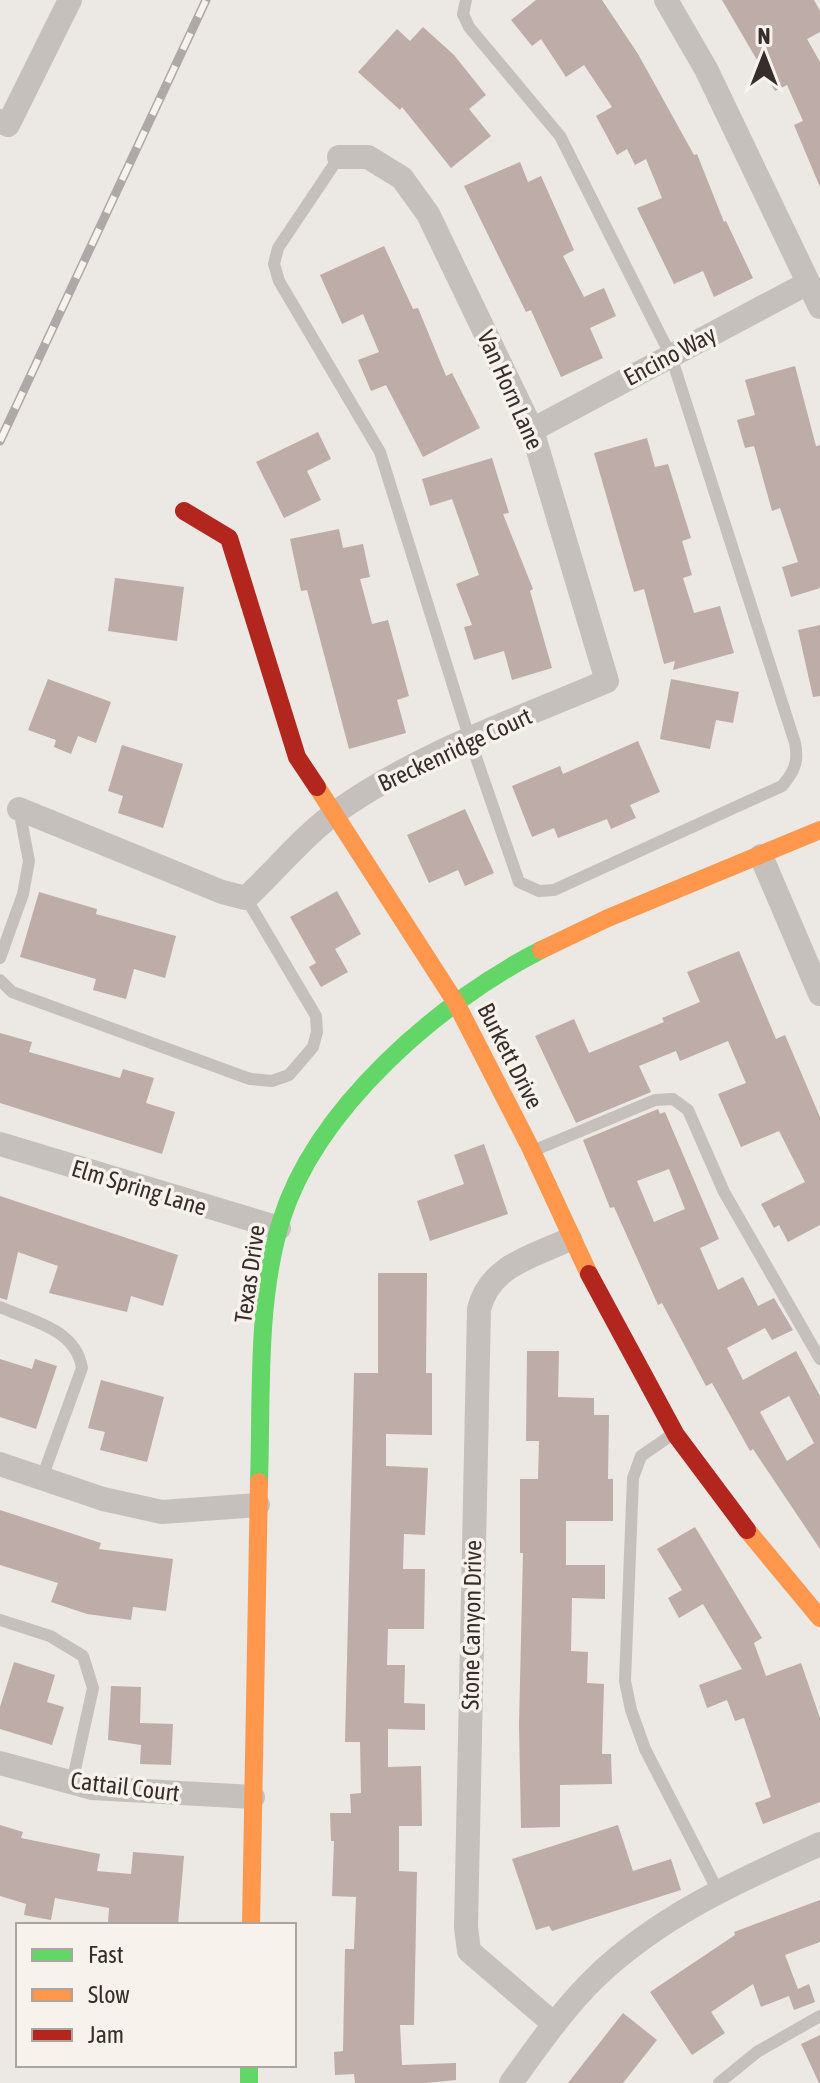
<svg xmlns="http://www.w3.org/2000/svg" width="820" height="2083" viewBox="0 0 820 2083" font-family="'Asap Condensed',sans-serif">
<rect width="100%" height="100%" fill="#ece8e4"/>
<g fill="#beaca8" fill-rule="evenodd">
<path d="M536,0H602L638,54L694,155L697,154L724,222L726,221L753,278L714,297L703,271L674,284L637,208L662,198L646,159L635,165L627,149L617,155L596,116L612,107L584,65L566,77L541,39L532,46L511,20Z"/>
<path d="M722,0H814L820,11V32L807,39L820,62V187L794,125L803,121L787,85L775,91Z"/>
<path d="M423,27L454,55L486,95L469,109L491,136L451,168L402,107L400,110L358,72L397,29L410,41Z"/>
<path d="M520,162L528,182L541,176L574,250L563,256L584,297L604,288L616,316L590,328L603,358L561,377L531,310L526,312L464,186Z"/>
<path d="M384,246L413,309L418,308L446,376L452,373L480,428L423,457L386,385L371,391L358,360L379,352L363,314L342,324L320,275Z"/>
<path d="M795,366L816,446L820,445V588L791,597L782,567L798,562L780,508L772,511L754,446L745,448L737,420L755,415L745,380Z"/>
<path d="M318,432L331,459L307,471L321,500L284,518L256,462Z"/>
<path d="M647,438L655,467L668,464L691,538L682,541L692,575L683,578L694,613L720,606L734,653L673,670L675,661L664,664L644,589L634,592L594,453Z"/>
<path d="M492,458L509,513L503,514L533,589L530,591L552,668L512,680L504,651L474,660L464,627L472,625L456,584L479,575L452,499L430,506L422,479Z"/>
<path d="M339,529L343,548L363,544L370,577L360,579L372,624L388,620L409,696L397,700L406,733L349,749L307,590L301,591L290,539Z"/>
<path d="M115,578L184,587L177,641L108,631Z"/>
<path d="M820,625V696L813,697L798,630Z"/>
<path d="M48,679L111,702L96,743L78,736L71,754L54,747L56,740L28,730Z"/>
<path d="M671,679L739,692L733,723L716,720L710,749L660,739Z"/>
<path d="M638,741L660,792L630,805L636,818L611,829L607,819L558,838L554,828L532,837L512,786L560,766L563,774Z"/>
<path d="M122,745L183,764L163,828L118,813L123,796L108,791Z"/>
<path d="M465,809L494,873L465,886L458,870L429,883L407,835Z"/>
<path d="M337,891L361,934L335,949L348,972L321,987L309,967L316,963L290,917Z"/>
<path d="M39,892L97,909L96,914L176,936L165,978L134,969L126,999L93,990L96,979L20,957Z"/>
<path d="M739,951L776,1039L785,1035L820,1117V1225L788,1242L779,1225L774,1228L761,1204L805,1182L779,1131L741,1147L718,1094L746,1083L728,1041L680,1061L676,1051L639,1066L651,1092L576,1123L535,1036L574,1019L589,1053L664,1022L662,1018L700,1002L687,972Z"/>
<path d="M0,1033L32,1042L29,1052L120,1078L123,1069L154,1078L146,1103L175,1112L162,1154L0,1103Z"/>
<path d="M658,1109L660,1114L665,1112L719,1239L700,1248L718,1290L743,1277L758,1306L774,1298L793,1330L772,1340L765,1328L727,1348L743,1380L796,1351L820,1396V1549L753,1449L750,1451L712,1383L706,1386L662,1303L658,1305L614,1207L610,1208L583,1140ZM669,1169L685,1209L654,1222L637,1181ZM789,1396L814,1443L787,1461L760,1412Z"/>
<path d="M484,1144L508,1214L430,1241L417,1201L464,1184L454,1155Z"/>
<path d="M0,1196L178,1255L163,1306L131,1296L127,1312L49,1293L58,1266L18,1252L7,1300L0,1298Z"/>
<path d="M378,1273H427L426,1373H432V1435L386,1434V1466L428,1468L425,1535L404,1534L403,1569H425L424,1629H388L387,1665H405L404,1703L425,1704V1730L388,1729V1767L421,1766L422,1826H399V1871L417,1872L414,2025H400L402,2065L456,2063V2080L426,2083H355L354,2074L335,2075L334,2052L343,2051L345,1949H354L356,1897L332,1896L334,1841H331L330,1813H351L350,1794L361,1793L360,1742H345L354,1373H378Z"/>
<path d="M527,1351H559L558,1397L594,1398V1415H609L608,1479H613V1521H566V1565H605V1599L572,1598L571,1651L588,1652L587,1683L604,1684L602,1754H611L612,1784L560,1785V1827L521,1828L519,1725L523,1553H520V1479H538L539,1441H526Z"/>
<path d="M0,1359L32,1369L35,1359L57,1366L36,1429L0,1417Z"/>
<path d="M101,1380L164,1397L147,1462L100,1450L105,1432L88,1428Z"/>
<path d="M0,1510L101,1543L99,1549L173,1559L166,1611L133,1607L131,1620L87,1614L51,1602L58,1583L0,1565Z"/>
<path d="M695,1527L762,1638L754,1643L766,1676L801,1663L820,1718V1802L763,1824L755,1803L771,1797L744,1718L735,1721L727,1700L707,1708L699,1685L742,1669L703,1604L679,1618L668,1598L682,1590L657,1549Z"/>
<path d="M14,1662L55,1675L47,1702L64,1707L52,1745L0,1729V1707Z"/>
<path d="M111,1686L141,1687L140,1723L173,1724L171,1765L140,1764L141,1745L108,1740Z"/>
<path d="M0,1825L23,1832L21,1838L100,1854L97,1871L131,1874L133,1852L184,1856L178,1925L108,1923L109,1908L55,1898L51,1920L24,1915L26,1904L0,1896Z"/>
<path d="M618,1825L633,1871L671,1859L681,1890L552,1931L549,1926L536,1930L512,1859Z"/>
<path d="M820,1900V1942L785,1955L798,1989L809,1984L815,2002L794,2010L789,1996L761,2007L753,1984L711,2012L725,2033L692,2055L650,1992L735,1935L734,1932Z"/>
<path d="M623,2013L657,2040L623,2083H568Z"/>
<path d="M820,2035V2083H819L801,2044Z"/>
</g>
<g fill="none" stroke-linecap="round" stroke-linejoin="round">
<g stroke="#c6c0bd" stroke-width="12">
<path d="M339,157L278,248L274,264L279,281L380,452L470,740L519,882L539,891L554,890L782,786C794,772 799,762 795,743L671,356L560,136L469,27L463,14L466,0"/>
<path d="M0,958L23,894L29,861L19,809"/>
<path d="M0,980L12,992L250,1079L272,1081L289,1075L313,1047L317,1032L316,1016L246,898"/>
<path d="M535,1150L655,1100L673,1099L688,1110L724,1192L820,1359"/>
<path d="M0,1307C32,1321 76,1329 82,1368L42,1478"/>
<path d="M673,1434L641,1456L633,1478L625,1681L631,1710L645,1749L718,1891"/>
<path d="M0,1620L50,1636L83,1656L93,1688L72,1783"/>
<path d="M719,2083L757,2052L820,2016"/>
</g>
<g stroke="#c6c0bd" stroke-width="24">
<path d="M666,0L706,69L820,307"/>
<path d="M0,121L8,125L70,0"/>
<path d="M532,430L808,283"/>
<path d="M19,809L222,892L246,898C276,870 305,834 339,810C420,753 516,720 607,681L532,430L428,214L402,178L368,157H339"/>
<path d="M761,856L820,994"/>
<path d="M0,1144L279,1228"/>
<path d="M0,1464L103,1499L162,1512L258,1505"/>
<path d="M0,1763L92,1788L253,1797"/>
<path d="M554,2024L469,1951L466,1927L479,1309C490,1265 532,1257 570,1239"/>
<path d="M511,2083C537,2047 563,2009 595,1978C659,1916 740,1880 820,1844"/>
</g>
<g stroke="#63d668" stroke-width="18">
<path d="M259,1482C262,1396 256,1304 281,1221C316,1108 439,1002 541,950"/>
<path d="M249,2065V2083"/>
</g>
<g stroke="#ff974d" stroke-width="18">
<path d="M317,787L456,1003L530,1147L589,1274"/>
<path d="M541,950L608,918L820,830"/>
<path d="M747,1530L820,1618"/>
<path d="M251,1925L259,1482"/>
</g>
<g stroke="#b3261e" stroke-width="18">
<path d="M184,511L229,538L297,757L317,787"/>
<path d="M589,1274L676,1435L747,1530"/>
</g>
<defs>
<path id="rail" d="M0,441L206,0"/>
</defs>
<use href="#rail" stroke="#aea9a7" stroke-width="9"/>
<use href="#rail" stroke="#f8f2ed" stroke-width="6" stroke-dasharray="18" stroke-linecap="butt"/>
</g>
<g text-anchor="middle" stroke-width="7" stroke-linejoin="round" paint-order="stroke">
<g font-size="24" fill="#372e2b" stroke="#f8f2ed">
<text transform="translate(670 356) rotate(-28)" y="8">Encino Way</text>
<text transform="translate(510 390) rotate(66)" y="8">Van Horn Lane</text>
<text transform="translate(455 750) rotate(-25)" y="8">Breckenridge Court</text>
<text transform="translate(510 1056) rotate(63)" y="8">Burkett Drive</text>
<text transform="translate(139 1188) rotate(17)" y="8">Elm Spring Lane</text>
<text transform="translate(250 1274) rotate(-82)" y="8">Texas Drive</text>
<text transform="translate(472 1625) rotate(-89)" y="8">Stone Canyon Drive</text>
<text transform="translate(125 1787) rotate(7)" y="8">Cattail Court</text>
</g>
</g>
<rect x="16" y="1923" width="280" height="144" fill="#f8f2ed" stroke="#aba49f" stroke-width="2"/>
<rect x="32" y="1949" width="40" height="12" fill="#63d668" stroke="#aba49f" stroke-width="2"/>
<text x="88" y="1963" font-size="24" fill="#372e2b">Fast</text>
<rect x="32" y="1989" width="40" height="12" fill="#ff974d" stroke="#aba49f" stroke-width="2"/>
<text x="88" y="2003" font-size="24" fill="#372e2b">Slow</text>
<rect x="32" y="2029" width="40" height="12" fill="#b3261e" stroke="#aba49f" stroke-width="2"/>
<text x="88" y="2043" font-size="24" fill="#372e2b">Jam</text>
<g transform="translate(764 56)" stroke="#f8f2ed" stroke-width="6" paint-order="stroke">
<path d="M0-6L14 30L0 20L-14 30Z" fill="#372e2b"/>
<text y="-12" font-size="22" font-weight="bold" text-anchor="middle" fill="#372e2b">N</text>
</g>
</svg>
